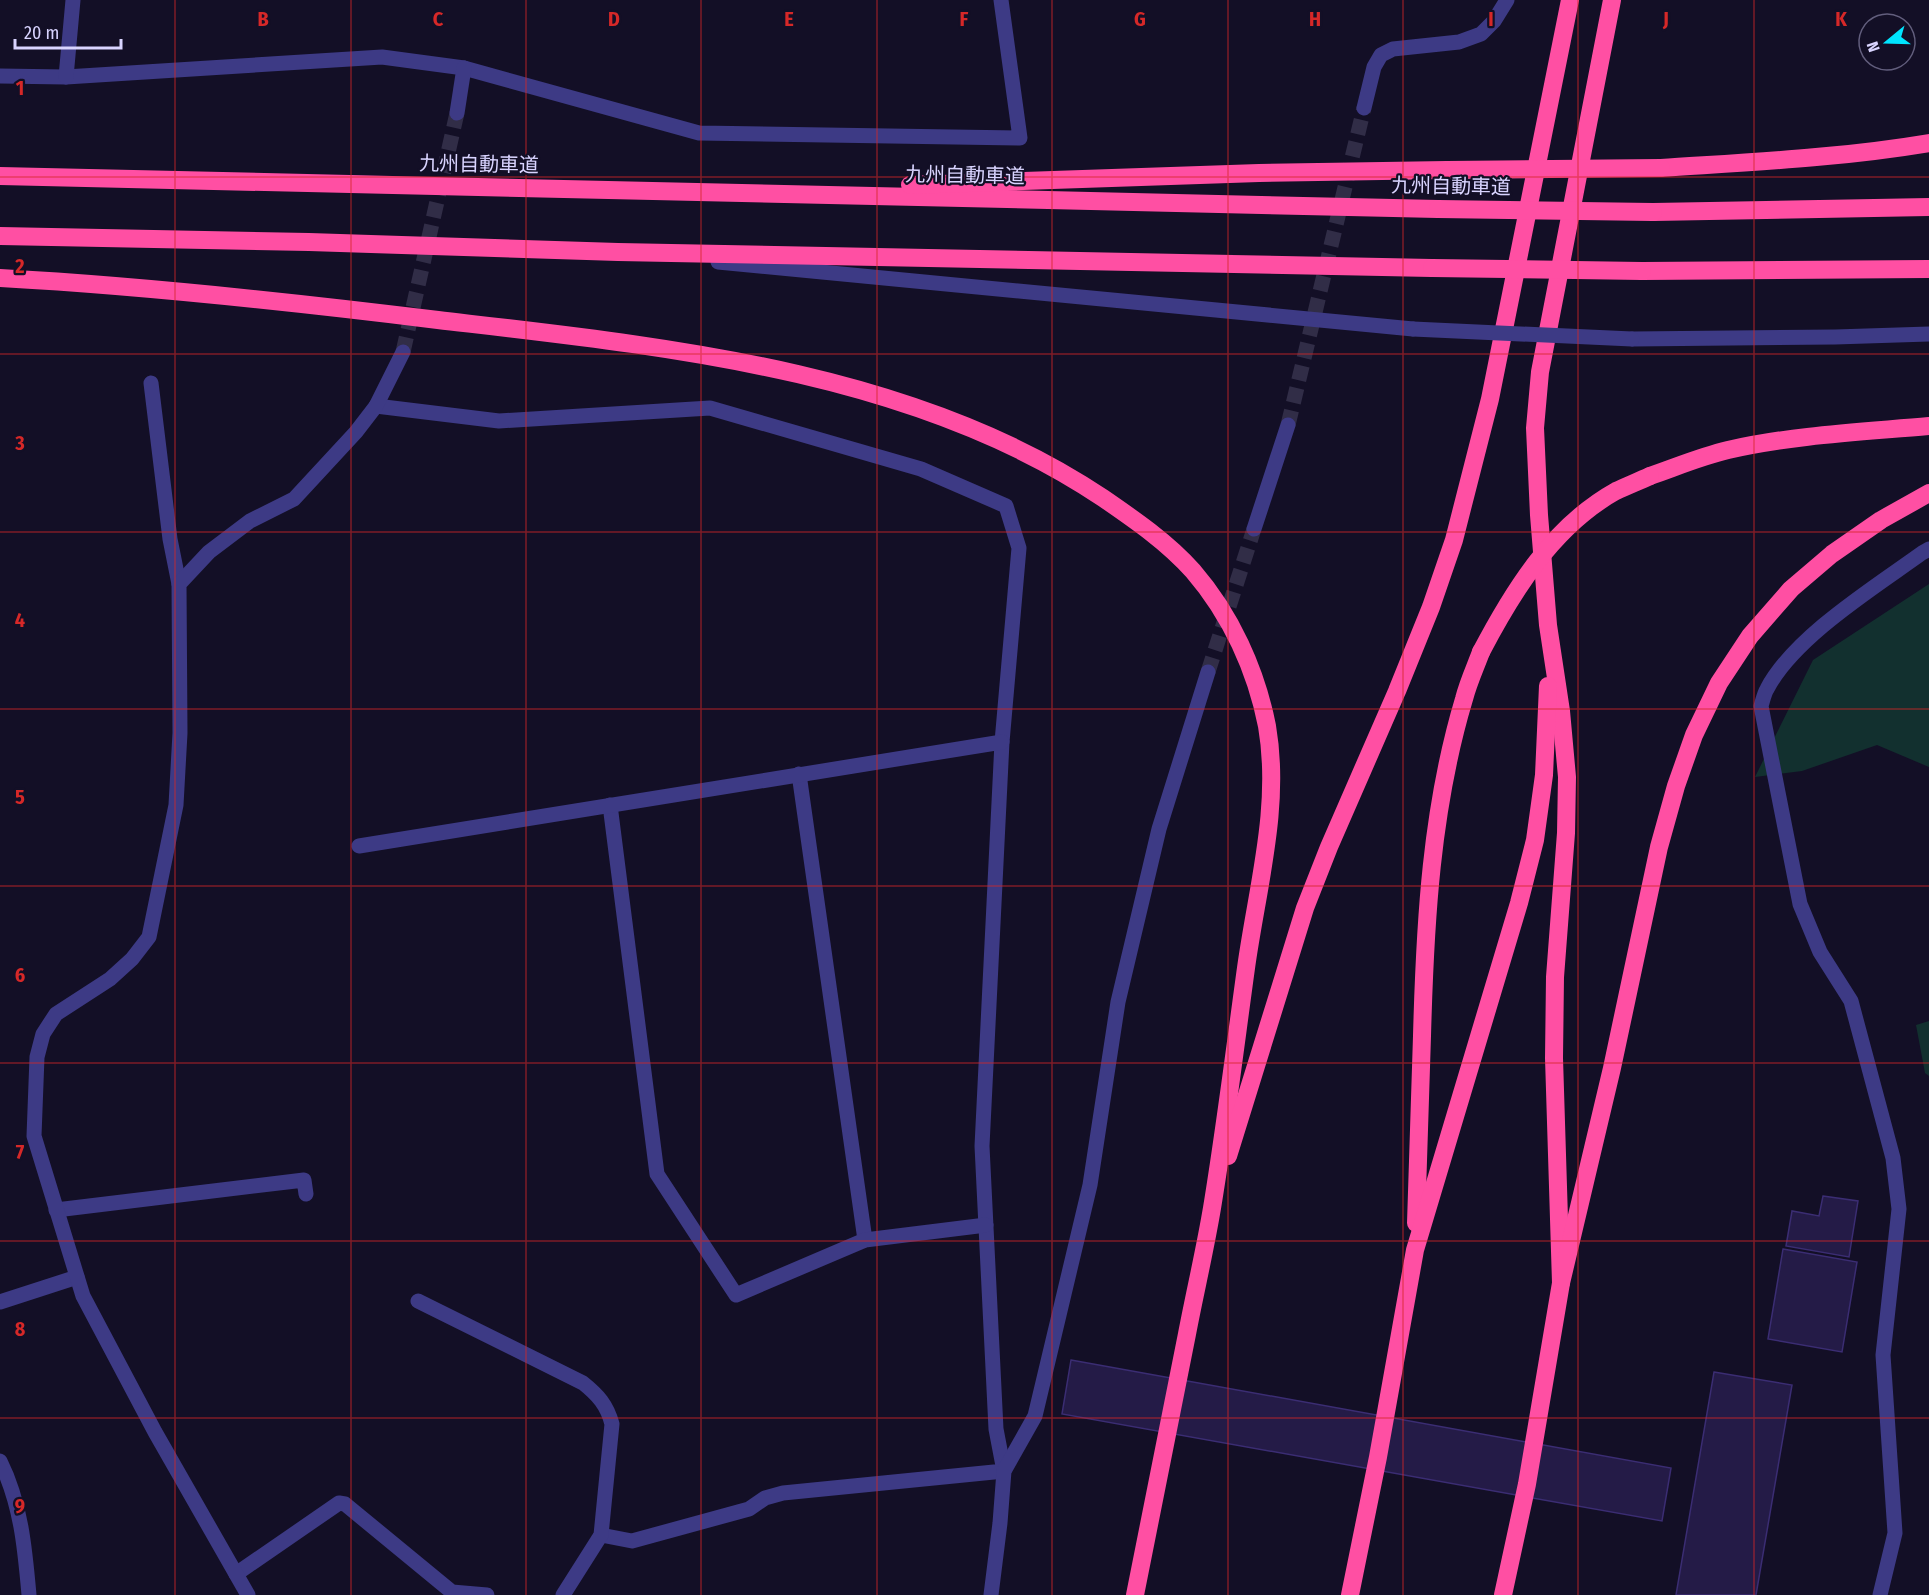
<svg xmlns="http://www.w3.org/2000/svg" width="1929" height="1595" viewBox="0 0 1929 1595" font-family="'Fira Sans Condensed','Noto Sans JP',sans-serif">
<rect width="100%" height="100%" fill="#130f26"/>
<g fill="#12302f">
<path d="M1929,584V767L1877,745L1802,771L1755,777L1813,660Z"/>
<path d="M1929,1021V1076L1925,1073L1916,1025Z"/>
</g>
<g fill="#241b47" stroke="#3b2d73" stroke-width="1.5">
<path d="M1823,1196L1858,1201L1849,1257L1786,1246L1792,1211L1819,1216Z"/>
<path d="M1783,1249L1857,1262L1842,1352L1768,1339Z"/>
<path d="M1071,1360L1671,1468L1662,1521L1062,1414Z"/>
<path d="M1714,1372L1792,1385L1756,1595H1676Z"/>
</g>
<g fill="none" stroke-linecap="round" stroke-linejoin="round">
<g stroke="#312d47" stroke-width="15" stroke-dasharray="15 8" stroke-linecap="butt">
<path d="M403,352L457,113"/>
<path d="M1288,425L1364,108"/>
<path d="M1208,672L1254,529"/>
</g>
<g stroke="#3d3a85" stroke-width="15">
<path d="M0,76L66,77L382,57L464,68L699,133L1020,138L1001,0"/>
<path d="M66,77L73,0"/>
<path d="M1364,108L1374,67L1381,55L1393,49L1459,42L1481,34L1494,21L1507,0"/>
<path d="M457,113L464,68"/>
<path d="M718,262L1413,329"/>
<path d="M1632,339L1835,337L1929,334"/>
<path d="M151,383L170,539L179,584"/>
<path d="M376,406L499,421L710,408L921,469L1006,506L1019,548L1002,742L982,1146L996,1429L1004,1471L783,1493L765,1498L749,1509L632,1541L601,1535"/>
<path d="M1254,529L1288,425"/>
<path d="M799,774L865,1240"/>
<path d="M610,805L657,1174L736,1295L865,1240L986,1225"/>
<path d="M359,846L1002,742"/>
<path d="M56,1210L304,1180L306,1194"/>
<path d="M418,1301L583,1383C598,1395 607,1405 612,1424L601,1535L563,1595"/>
<path d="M0,1302L77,1277"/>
<path d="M0,1461C21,1503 25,1549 29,1595"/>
<path d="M236,1574L339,1503L345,1504L452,1592L487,1595"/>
<path d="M248,1595L155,1432L83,1296L34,1136L37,1057L43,1034L56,1014L110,979L132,959L149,937L176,805L180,733L179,584L209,552L250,521L294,499L356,432L376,406L403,352"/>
<path d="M991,1595L1000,1523L1004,1471L1035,1416L1090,1185L1118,1002L1159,829L1208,672"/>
<path d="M1880,1595L1895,1533L1883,1355L1899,1209L1893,1158L1851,1001L1820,952L1800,904L1761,706C1763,700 1764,694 1767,689C1794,637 1875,587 1922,553L1929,549"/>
</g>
<g stroke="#ff4fa3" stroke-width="18">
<path d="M1661,168C1750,162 1840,158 1929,143"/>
<path d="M0,176L1438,209"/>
<path d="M910,185L1259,173L1447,170"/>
<path d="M1653,212L1929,207"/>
<path d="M0,236L309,242L618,252L1432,268"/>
<path d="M1642,271L1929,269"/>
<path d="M0,278C147,286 292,302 438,320C661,346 913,370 1103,498C1135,520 1167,542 1193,571C1231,615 1256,670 1267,726C1281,807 1257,888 1246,968C1235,1048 1225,1129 1212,1208C1205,1250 1195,1292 1187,1334C1170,1421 1153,1508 1135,1595"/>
<path d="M1650,476C1676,467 1702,456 1728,450C1794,435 1862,432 1929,426"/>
<path d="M1228,1156L1305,908L1329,847L1397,691L1431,607L1454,540L1490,399L1570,0"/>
<path d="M1416,1223C1418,1161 1420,1099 1422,1036C1425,923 1431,809 1464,699C1468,683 1475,668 1481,652"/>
<path d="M1561,1283L1554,1058L1555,977L1566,833L1567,777L1561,711L1548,625L1539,515L1535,428L1540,372L1612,0"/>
<path d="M1350,1595L1378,1457L1415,1250L1519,903L1535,840L1544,775L1548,686"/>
<path d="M1503,1595L1527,1484L1561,1283L1612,1068L1659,847L1676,786L1694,735L1719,683L1750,636L1791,589L1832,554L1881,520L1929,493"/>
</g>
<path stroke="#3d3a85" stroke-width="15" d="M1413,329L1632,339"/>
<g stroke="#ff4fa3" stroke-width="18">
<path d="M1447,170L1661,168"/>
<path d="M1438,209L1653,212"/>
<path d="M1432,268L1642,271"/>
<path d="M1481,652C1513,591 1553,526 1616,491C1627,486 1639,481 1650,476"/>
</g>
</g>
<path fill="none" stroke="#d62828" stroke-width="1.5" stroke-opacity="0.55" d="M175,0V1595M351,0V1595M526,0V1595M701,0V1595M877,0V1595M1052,0V1595M1228,0V1595M1403,0V1595M1578,0V1595M1754,0V1595M0,177H1929M0,354H1929M0,532H1929M0,709H1929M0,886H1929M0,1063H1929M0,1241H1929M0,1418H1929"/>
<g text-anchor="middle" stroke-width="4.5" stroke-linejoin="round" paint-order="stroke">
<g font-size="20" fill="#d9d4ff" stroke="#130f26">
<text transform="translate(479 164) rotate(1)" y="7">九州自動車道</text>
<text transform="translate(965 175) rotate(1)" y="7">九州自動車道</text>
<text transform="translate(1451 186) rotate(1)" y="7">九州自動車道</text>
</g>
</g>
<g font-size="20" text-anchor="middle" font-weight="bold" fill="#d62828" stroke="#130f26" stroke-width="4.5" stroke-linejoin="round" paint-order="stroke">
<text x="263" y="26">B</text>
<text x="438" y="26">C</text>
<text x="614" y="26">D</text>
<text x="789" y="26">E</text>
<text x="964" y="26">F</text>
<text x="1140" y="26">G</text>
<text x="1315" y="26">H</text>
<text x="1491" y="26">I</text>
<text x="1666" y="26">J</text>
<text x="1841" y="26">K</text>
<text x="20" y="95">1</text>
<text x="20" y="273">2</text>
<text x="20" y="450">3</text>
<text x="20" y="627">4</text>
<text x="20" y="804">5</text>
<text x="20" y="982">6</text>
<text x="20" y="1159">7</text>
<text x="20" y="1336">8</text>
<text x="20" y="1513">9</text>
</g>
<g transform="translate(1887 42) rotate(251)"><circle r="28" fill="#130f26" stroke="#625e7d" stroke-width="1.5"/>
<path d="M0-4.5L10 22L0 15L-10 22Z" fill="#00e5ff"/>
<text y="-9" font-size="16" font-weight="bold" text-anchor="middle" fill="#d9d4ff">N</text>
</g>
<path d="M15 39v9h106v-9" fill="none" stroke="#d9d4ff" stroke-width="3"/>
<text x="24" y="39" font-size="18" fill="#d9d4ff" stroke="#130f26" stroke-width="4.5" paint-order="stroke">20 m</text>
</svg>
